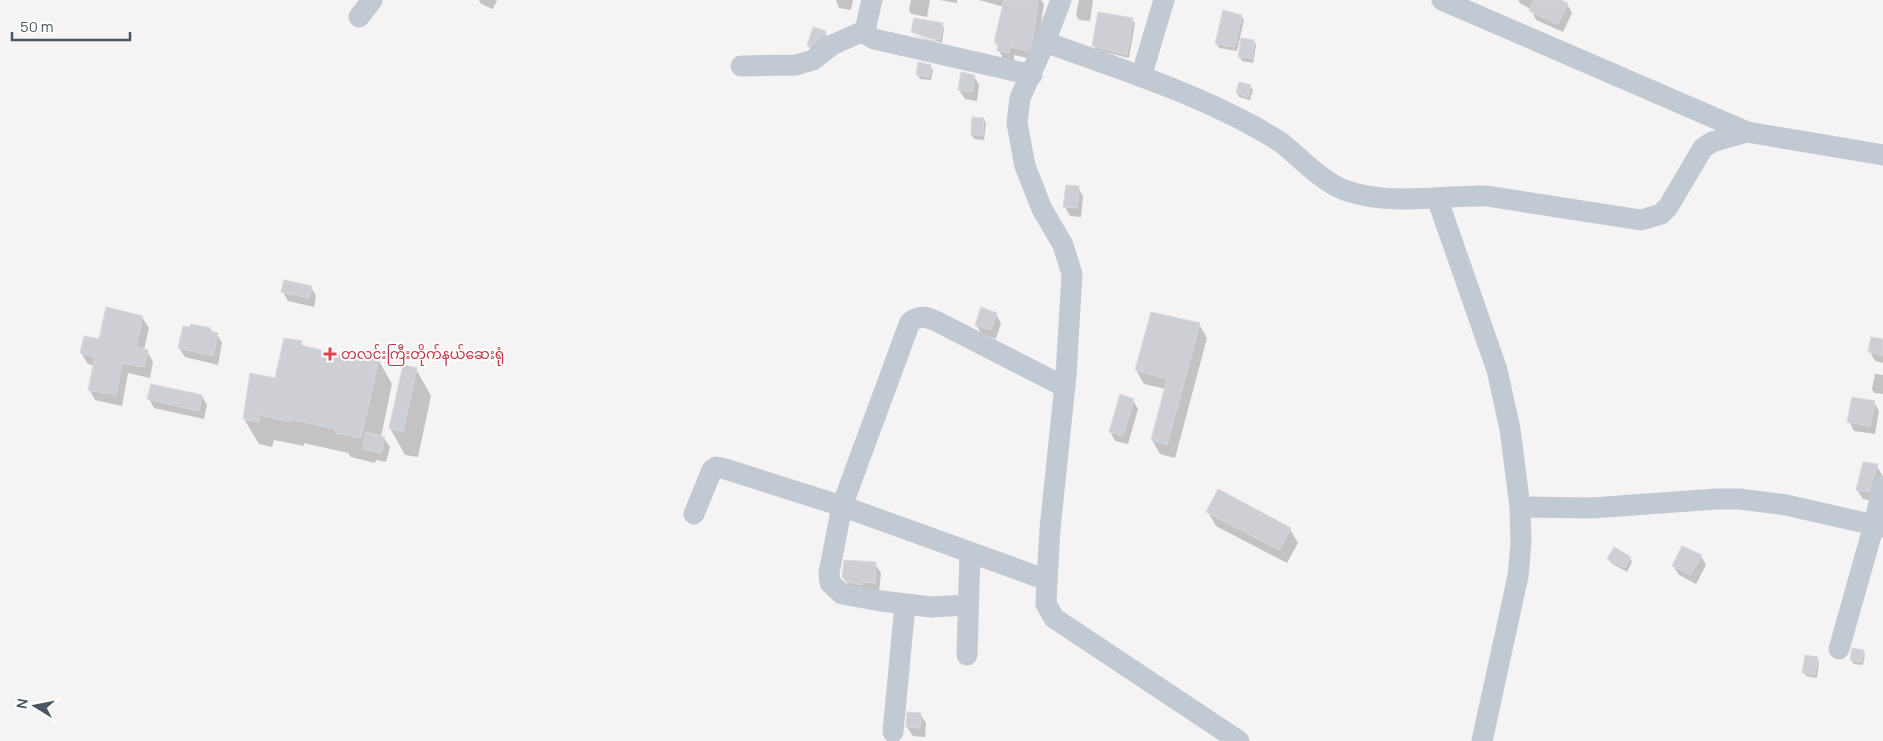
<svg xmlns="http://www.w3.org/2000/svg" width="1883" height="741" viewBox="0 0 1883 741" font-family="Manrope,'Noto Sans Myanmar',sans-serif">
<rect width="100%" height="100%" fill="#f5f3f3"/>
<g fill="#0003">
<path d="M479,0H497L493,9L481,4Z"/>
<path d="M836,0H853L851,10L839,8Z"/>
<path d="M911,0H930L927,17L911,14L909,10Z"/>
<path d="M939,0H957V3Z"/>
<path d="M979,0H1041L1044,4L1037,48L1032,59L1014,55V61L1003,59L995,41L1004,7Z"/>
<path d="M1079,0H1093L1090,21L1079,20L1076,15Z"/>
<path d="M1518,0H1558L1567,4L1572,13L1563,32L1536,20L1531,9L1521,4Z"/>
<path d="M1241,16L1244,20L1237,51L1219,48L1217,44Z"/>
<path d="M1132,19L1135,23L1129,58L1096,50L1094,45Z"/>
<path d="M942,24L944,28L942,43L912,32Z"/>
<path d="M825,32L827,36L811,50L809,46Z"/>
<path d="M913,35L937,42V43L915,36Z"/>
<path d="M1254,41L1256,45L1253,63L1242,61L1240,57Z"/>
<path d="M930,66L933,70L931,80L920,79L917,74Z"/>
<path d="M974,76L979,85L977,101L965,99L959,90Z"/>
<path d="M1250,86L1253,90L1250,100L1239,97L1237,93Z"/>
<path d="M984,119L986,124L984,140L974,139L972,135Z"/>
<path d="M1078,187L1083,196L1081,217L1070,216L1065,207Z"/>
<path d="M311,287L316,296L314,307L288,301L283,292Z"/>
<path d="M996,314L1001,323L996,339L982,334L976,325Z"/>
<path d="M142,317L149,328L144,350L147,351L153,362L150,378L128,373L122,406L95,400L89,389L94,366L88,364L81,353Z"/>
<path d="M1199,324L1207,338L1175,458L1160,454L1152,440L1166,389L1144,384L1136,370Z"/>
<path d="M210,329L217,334L222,343L218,365L185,357L179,348Z"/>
<path d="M1883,340V363L1875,361L1870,352Z"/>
<path d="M301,342L303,347L362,361L378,359L392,384L381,437L384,438L390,447L386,462L376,460L375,463L351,457L348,453L304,443V446L274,440L272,447L259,444L244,419L276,380Z"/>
<path d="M416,369L431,396L418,457L405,455L390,428Z"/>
<path d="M1875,374L1883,375V394L1874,393L1872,389Z"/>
<path d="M202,396L207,405L204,419L154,408L149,399Z"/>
<path d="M1133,400L1138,409L1128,444L1115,441L1110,431Z"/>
<path d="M1874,402L1879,411L1875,434L1854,431L1849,421Z"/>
<path d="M1877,466L1882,475L1874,501L1863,499L1857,490Z"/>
<path d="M1208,512L1290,529L1298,543L1287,563L1216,526Z"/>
<path d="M1701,556L1706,565L1696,584L1679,575L1673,566Z"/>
<path d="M1630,558L1632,562L1627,572L1611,563L1609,559Z"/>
<path d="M875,564L881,573L879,592L849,586L843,577Z"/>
<path d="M1863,651L1865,655L1863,665L1854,664L1851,660Z"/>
<path d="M1817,658L1819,662L1817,678L1806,676L1804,672Z"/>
<path d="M920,714L926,723L925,737L913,736L907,727Z"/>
</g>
<g fill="#cdcfd5" stroke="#d7d9de">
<path d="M1004,0H1038L1033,39L1028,51L1010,47L1009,53L997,51L998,42H994Z"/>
<path d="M1534,0H1561L1568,3L1558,24L1529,11Z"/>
<path d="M1223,10L1242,15L1235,47L1215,44Z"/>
<path d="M1098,12L1133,18L1127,55L1092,46Z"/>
<path d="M914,18L943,23L940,39L935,38V40L911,32Z"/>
<path d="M813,27L826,31L825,35L810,47L807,46Z"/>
<path d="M1241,38L1254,40L1252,59L1238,57Z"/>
<path d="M918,62L931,65L929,77L916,75Z"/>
<path d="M961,72L975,75L972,92L958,90Z"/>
<path d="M1239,82L1251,85L1248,97L1236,93Z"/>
<path d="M972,117L984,118L983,136L971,135Z"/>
<path d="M1066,185L1079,186L1077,208L1063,207Z"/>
<path d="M284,280L312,286L309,298L281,292Z"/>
<path d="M106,307L143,316L136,347L148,350L144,367L122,363L116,395L88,390L95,357L80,353L84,336L99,339Z"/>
<path d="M981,307L997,313L991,330L975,325Z"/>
<path d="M1151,312L1200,323L1167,445L1151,440L1167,379L1135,370Z"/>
<path d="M191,324L211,328L210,331L218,333L213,356L178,348L183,326L190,327Z"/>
<path d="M1871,337L1883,339V355L1868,352Z"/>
<path d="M284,338L302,341L301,345L361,360L362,354L379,358L361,438L335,433L336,429L290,419V422L260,415L259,422L243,419L250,373L275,378Z"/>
<path d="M403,365L417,368L403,432L389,428Z"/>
<path d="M151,384L202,395L199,411L147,399Z"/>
<path d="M1120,394L1134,399L1123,436L1109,432Z"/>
<path d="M1852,397L1875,401L1870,426L1847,422Z"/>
<path d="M366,432L385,437L381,453L363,449Z"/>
<path d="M1863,462L1878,464L1869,492L1856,490Z"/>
<path d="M1218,489L1291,528L1279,550L1206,512Z"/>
<path d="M1682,546L1702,555L1691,575L1672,566Z"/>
<path d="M1614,547L1631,557L1625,568L1607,559Z"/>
<path d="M844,560L876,562L875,583L862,582V585L848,582L842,577Z"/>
<path d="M1852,648L1864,650L1862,662L1850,660Z"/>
<path d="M1805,655L1818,657L1815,675L1802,673Z"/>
<path d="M907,712L921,713L920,728L906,727Z"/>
</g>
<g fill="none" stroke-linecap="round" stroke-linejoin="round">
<g stroke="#c1cad2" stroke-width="21">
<path d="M872,0L866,26L867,35L874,39L1032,75"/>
<path d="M1061,0L1045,42L1020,98L1017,123L1025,166L1042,209L1063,245L1072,274L1066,375L1050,529L1047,580L1046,604L1054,618L1239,741"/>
<path d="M1442,0L1747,132L1883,155"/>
<path d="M359,17L372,0"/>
<path d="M1045,42C1117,68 1190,91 1257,128C1265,133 1275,138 1283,144C1301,159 1325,184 1347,191C1393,206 1440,195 1487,196L1641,220L1661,214L1668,207L1703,148L1712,142L1747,132"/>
<path d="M741,66L796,65L813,60L832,45L866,30"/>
<path d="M1141,77L1164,0"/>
<path d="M1437,198L1497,370L1510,429L1520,507L1521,543L1518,576L1482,741"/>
<path d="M1520,507L1592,508L1716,499H1740L1786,505L1883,527"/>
<path d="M694,514L712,470L716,467L722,468L842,506L1047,580"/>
<path d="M968,605L931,607L881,601L842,594L830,583L829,573L842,506L910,322C920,315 925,317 936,321L1065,387"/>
<path d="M1839,649L1874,525L1883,486"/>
<path d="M967,655L970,552"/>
<path d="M893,732L905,605"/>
</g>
</g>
<path fill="#e0444e" stroke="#fff" stroke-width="2" d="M327.5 346.5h5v5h5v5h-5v5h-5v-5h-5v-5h5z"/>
<g text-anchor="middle" stroke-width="4" stroke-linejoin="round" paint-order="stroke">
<g font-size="14" fill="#be3a42" stroke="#fff" text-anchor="start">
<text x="341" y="359">တလင်းကြီးတိုက်နယ်ဆေးရုံ</text>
</g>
</g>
<g transform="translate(35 706) rotate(280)" stroke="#ffffff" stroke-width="4" paint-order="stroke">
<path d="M0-4L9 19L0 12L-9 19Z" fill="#4a5661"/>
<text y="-8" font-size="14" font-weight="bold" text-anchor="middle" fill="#4a5661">N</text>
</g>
<path d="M12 32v8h118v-8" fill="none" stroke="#4a5661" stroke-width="2.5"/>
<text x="20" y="32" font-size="15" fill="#4a5661" stroke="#ffffff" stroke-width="4" paint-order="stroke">50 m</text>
</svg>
